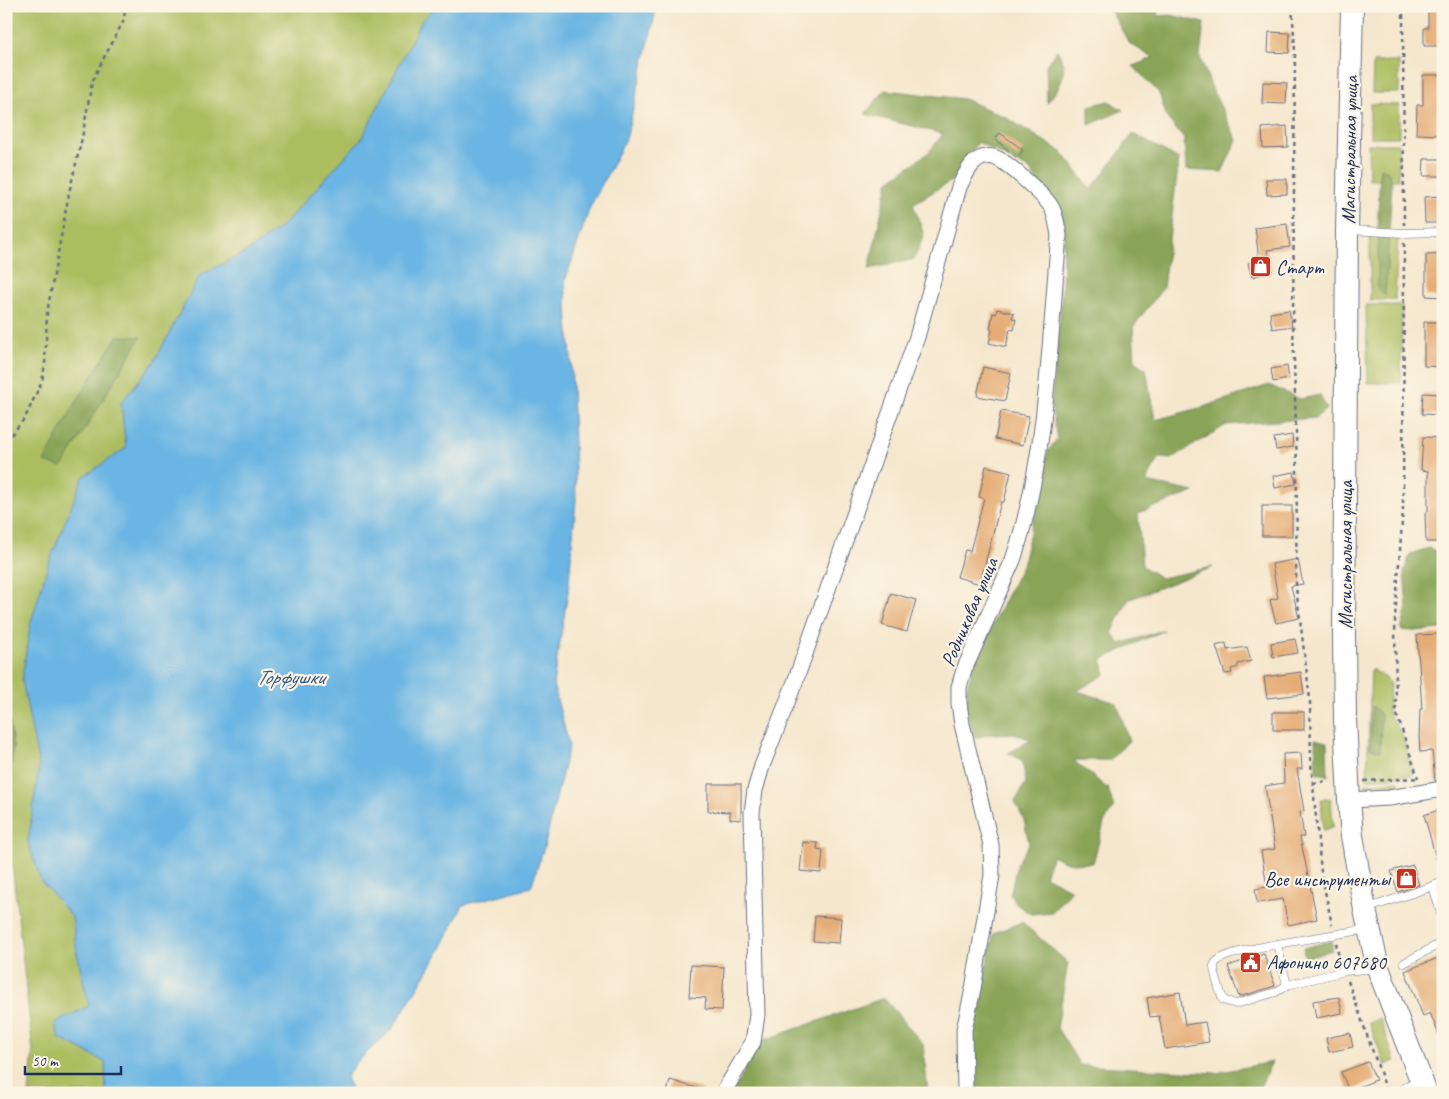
<svg xmlns="http://www.w3.org/2000/svg" width="1449" height="1099" viewBox="0 0 1449 1099" font-family="Caveat,sans-serif">
<rect width="100%" height="100%" fill="#fcf5e5"/>
<filter id="ink" filterUnits="userSpaceOnUse"><feTurbulence type="fractalNoise" baseFrequency=".02" numOctaves="2"/><feDisplacementMap in="SourceGraphic" scale="10" xChannelSelector="R" yChannelSelector="G"/><feConvolveMatrix kernelMatrix="1 2 1 2 8 2 1 2 1" color-interpolation-filters="sRGB"/></filter>
<filter id="wash" filterUnits="userSpaceOnUse"><feTurbulence type="fractalNoise" baseFrequency=".0096" numOctaves="4" result="noise"/><feDisplacementMap in="SourceGraphic" scale="20" xChannelSelector="R" yChannelSelector="G"/><feGaussianBlur stdDeviation="1.12" result="paint"/><feColorMatrix in="noise" values="0 0 0 0 0 0 0 0 0 0 0 0 0 0 0 0 0 1.4 0 .05"/><feComposite in="paint" operator="in"/></filter>
<g filter="url(#wash)">
<rect width="100%" height="100%" fill="#f5e7cd"/>
<g fill="#acbd61" stroke="#647660">
<path d="M6,6H435L421,22L362,138L283,225L247,252L200,275L154,362L121,403L126,448L83,477L48,565L30,626L22,680L39,767L28,842L41,881L72,917L77,953L89,1006L55,1023L59,1038L105,1062L106,1093H29L33,1051L13,872L6,839V820L13,747L6,695Z"/>
<path d="M1373,62H1399V93H1372Z"/>
<path d="M1370,104L1399,105V137H1370Z"/>
<path d="M1368,144H1399L1398,180H1369Z"/>
<path d="M1370,235L1398,236L1395,300H1370Z"/>
<path d="M1366,305H1402L1401,383H1368Z"/>
<path d="M1371,669L1386,678L1390,685L1388,713L1402,734L1414,775L1367,779Z"/>
<path d="M1399,781L1400,788C1390,790 1379,793 1368,791L1366,783Z"/>
<path d="M1321,799H1331L1333,826L1323,831Z"/>
<path d="M1380,1018L1395,1061L1385,1065L1369,1023Z"/>
</g>
<g fill="#89a457" stroke="#526a5a">
<path d="M1108,6H1158L1157,16L1171,15L1204,23L1200,57L1213,91L1237,140L1222,172L1186,170L1184,139L1167,118L1159,93L1133,66L1153,58L1129,43Z"/>
<path d="M1057,50C1070,72 1062,84 1047,103L1046,65Z"/>
<path d="M885,90L964,99L1007,118L1062,152L1091,190L1133,134L1179,159L1163,288L1133,327L1135,362L1146,369L1155,420L1203,407L1269,385L1300,399L1320,395L1327,409L1315,418L1226,425L1171,459L1159,458L1146,482L1194,492L1138,513L1142,566L1161,578L1213,567L1128,600L1112,633L1120,644L1164,630L1101,660L1106,674L1077,691L1117,703L1129,741L1110,760H1073L1108,789L1114,807L1104,823L1093,863C1078,864 1065,864 1053,855L1045,876L1072,890L1052,912L1031,914L1016,904L1010,895L1017,864L1029,844L1024,820L1015,802L1026,782L1022,760L1008,753L1031,740L1015,733L993,734L973,738L964,699L975,658L1023,564L1048,451L1057,439L1051,404L1062,293L1064,223L1029,169L978,142L953,180L913,204L924,235L914,259L869,269L888,182L929,152L943,134L865,114Z"/>
<path d="M1109,101L1123,110L1089,125V106Z"/>
<path d="M1380,168L1388,171L1392,184L1385,296L1378,288V213Z"/>
<path d="M117,336L141,337L62,467L44,462L74,406Z"/>
<path d="M1429,548L1443,555L1442,629L1414,631L1401,630L1407,607L1404,572L1410,554Z"/>
<path d="M6,695L13,747L6,820Z"/>
<path d="M1372,706L1381,714L1380,751L1370,748Z"/>
<path d="M1315,739L1327,742L1328,776L1316,772Z"/>
<path d="M1022,922L1068,963L1057,1028L1080,1065L1216,1073L1272,1062L1257,1093H974L973,1025L994,933Z"/>
<path d="M1332,941V950L1305,958L1303,948Z"/>
<path d="M884,998L923,1044L928,1093H732L761,1041Z"/>
</g>
<path fill="#6ab5e3" stroke="#4272a0" d="M435,6H657L626,139L590,207L565,281L571,358L576,500L568,592L553,684L569,745L545,844L531,887L463,905L437,956L392,1029L356,1063L346,1077L353,1093H106L105,1062L59,1038L55,1023L89,1006L77,953L72,917L41,881L28,842L39,767L22,680L30,626L48,565L83,477L126,448L121,403L154,362L200,275L247,252L283,225L362,138L421,22Z"/>
<g id="blocks">
<g fill="#e5ac75">
<path d="M1428,6H1443V46H1424V28H1428Z"/>
<path d="M1269,32L1290,33L1289,53L1268,52Z"/>
<path d="M1423,75H1443V135L1416,134L1417,105H1423Z"/>
<path d="M1263,82L1287,83L1286,104L1262,103Z"/>
<path d="M1287,126L1288,147L1263,148L1262,128Z"/>
<path d="M1000,133L1023,150L1017,158L995,139Z"/>
<path d="M1424,159H1443V176H1423Z"/>
<path d="M1266,179H1287V194L1267,195Z"/>
<path d="M1443,196V223H1425L1424,197Z"/>
<path d="M1287,224L1290,247L1267,250L1272,271L1252,277L1248,263L1259,260L1255,228Z"/>
<path d="M1443,254V297L1426,296V255Z"/>
<path d="M997,309L1014,313L1012,318L1016,319L1014,330L1010,329L1006,347L989,343L992,330L990,329L993,313L996,314Z"/>
<path d="M1289,310L1292,326L1272,329L1270,313Z"/>
<path d="M1424,322H1443V367L1424,366Z"/>
<path d="M1287,366L1289,379L1273,382L1271,369Z"/>
<path d="M983,367L1011,373L1005,401L977,396Z"/>
<path d="M1423,393L1442,394L1441,415L1422,414Z"/>
<path d="M1001,411L1029,416L1023,445L995,439Z"/>
<path d="M1292,435L1293,447L1276,450L1274,438Z"/>
<path d="M1423,437L1443,438V496H1441L1443,542H1426L1425,512H1428V471L1421,470Z"/>
<path d="M986,466L1011,472L1004,502H1001L980,584L957,577L965,550L970,551L984,498L979,497Z"/>
<path d="M1294,472L1296,484L1275,488L1273,476Z"/>
<rect x="1262" y="506" width="30" height="30"/>
<path d="M1298,559L1303,584L1291,586L1299,618L1276,623L1270,600L1278,598L1272,564Z"/>
<path d="M891,593L916,600L907,632L882,625Z"/>
<path d="M1443,634V780L1435,781L1432,751L1420,752L1419,737L1420,709H1422L1417,635Z"/>
<path d="M1295,639L1298,653L1273,657L1271,643Z"/>
<path d="M1226,643L1227,650L1247,647L1251,661L1238,664V667L1231,669L1232,673L1225,674L1216,646Z"/>
<path d="M1301,672L1304,694L1267,698L1264,677Z"/>
<rect x="1273" y="712" width="31" height="18"/>
<path d="M1301,753L1302,769H1297L1304,811L1300,812L1304,837H1300L1317,919L1288,925L1283,899L1257,903L1255,889L1267,887L1261,851L1275,849L1265,786L1284,783L1283,754Z"/>
<path d="M708,784H741V820L730,819V812L708,811Z"/>
<path d="M1439,810L1443,825V872H1440L1424,815Z"/>
<path d="M803,842L818,843L817,849L823,850L821,873L800,871Z"/>
<path d="M1413,865L1419,885L1398,892L1391,871Z"/>
<path d="M815,916L841,918L839,943L813,941Z"/>
<path d="M1264,954L1275,986L1239,997L1228,966Z"/>
<path d="M1443,956V1042H1442L1430,1013L1423,1016L1405,971Z"/>
<path d="M691,965L724,967L722,1010L705,1009L706,998L689,997Z"/>
<path d="M1180,992L1185,1025L1205,1022L1209,1042L1165,1049L1159,1016L1150,1017L1147,998Z"/>
<path d="M1339,997L1342,1013L1316,1018L1313,1001Z"/>
<path d="M1350,1033L1353,1047L1329,1052L1326,1038Z"/>
<path d="M1368,1062L1376,1080L1349,1091L1341,1072Z"/>
<path d="M670,1080L703,1090V1093H667Z"/>
</g>
</g>
</g>
<g filter="url(#ink)">
<use href="#blocks" fill-opacity="0" stroke="#676f85" stroke-width="1"/>
<g fill="none" stroke-linecap="round" stroke-linejoin="round">
<defs>
<g id="lane">
<path d="M1350,230L1404,233L1443,232"/>
<path d="M1366,909L1433,886"/>
<path d="M1368,929L1277,944L1287,985L1345,971L1376,968"/>
<path d="M1277,944C1265,947 1216,953 1214,966C1213,973 1221,992 1223,1000L1236,1004L1276,992L1287,985"/>
<path d="M1404,963L1443,942L1442,917L1433,886L1443,882"/>
<path d="M1395,1093L1418,1081"/>
</g>
<g id="street">
<path d="M1349,800L1389,798L1443,789"/>
<path d="M723,1093L753,1042L757,1015L752,813L755,790L762,766L795,682L917,337L959,187C965,176 972,157 987,157C990,156 995,157 998,159C1008,163 1044,196 1050,205C1056,213 1057,226 1059,235C1049,344 1048,456 1013,560L964,670L959,687V703L962,724L991,845L992,875L973,989L964,1030L965,1093"/>
</g>
<path id="primary" d="M1352,6L1347,230L1344,635L1345,719L1349,800L1352,836L1365,910L1378,968L1426,1093"/>
</defs>
<use href="#lane" stroke="#676f85" stroke-width="9"/>
<use href="#street" stroke="#676f85" stroke-width="17"/>
<use href="#primary" stroke="#676f85" stroke-width="24"/>
<g stroke="#676f85" stroke-width="2.5" stroke-dasharray="4 4" stroke-linecap="butt">
<path d="M1292,6L1295,51L1293,324L1297,469L1296,587L1310,699L1311,763L1321,872L1332,925"/>
<path d="M1403,6L1404,225"/>
<path d="M1404,243L1403,509L1395,618L1396,712L1418,778"/>
<path d="M6,441L25,418L42,381L45,364L47,313L69,193L82,138L92,82L98,69L123,22L126,6"/>
<path d="M1364,781L1419,778"/>
<path d="M1313,783L1329,781"/>
<path d="M1336,943L1340,962"/>
<path d="M1348,981L1386,1089"/>
</g>
<use href="#lane" stroke="#fff" stroke-width="8"/>
<use href="#street" stroke="#fff" stroke-width="15"/>
<use href="#primary" stroke="#fff" stroke-width="22"/>
</g>
</g>
<defs>
<symbol id="shop-square" viewBox="-11 -11 22 22"><rect x="-9" y="-9" width="18" height="18" rx="4" fill="#c8321e" stroke="#fcf5e5"/><path d="M-5-2.5h2.3a2.7 3.5 0 0 1 5.4 0H5L5.5 6h-11ZM-1.5-2.5h3a1.5 2.3 0 0 0-3 0Z" fill="#fff"/></symbol>
<symbol id="civic-square" viewBox="-11 -11 22 22"><rect x="-9" y="-9" width="18" height="18" rx="4" fill="#c8321e" stroke="#fcf5e5"/><path d="M-.6-6.5H3V-4.5H.6V-3L4-1V1h2V6H-6V1h2V-1L-.6-3ZM-1.2 2.5V6h2.4V2.5Z" fill="#fff"/></symbol>
</defs>
<g fill-rule="evenodd">
<use href="#shop-square" x="1248" y="254" width="25" height="25"/>
<use href="#shop-square" x="1394" y="866" width="25" height="25"/>
<use href="#civic-square" x="1238" y="950" width="25" height="25"/>
</g>
<g text-anchor="middle" stroke-width="4.5" stroke-linejoin="round" paint-order="stroke">
<g font-size="20" fill="#1b2f5e" stroke="#fcf5e5">
<text transform="translate(1349 150) rotate(-89)" y="7">Магистральная улица</text>
<text transform="translate(1345 555) rotate(-90)" y="7">Магистральная улица</text>
<text transform="translate(969 612) rotate(-67)" y="7">Родниковая улица</text>
</g>
<g font-size="20" fill="#1b2f5e" stroke="#fcf5e5" text-anchor="start">
<text x="1276" y="274">Старт</text>
<text x="1390" y="886" text-anchor="end">Все инструменты</text>
<text x="1267" y="969">Афонино 607680</text>
</g>
<g font-size="21" font-style="italic" fill="#335786" stroke="#fcf5e5">
<text x="290" y="684">Торфушки</text>
</g>
</g>
<rect width="1449" height="1099" fill="none" stroke="#fcf5e5" stroke-width="25"/>
<path d="M25 1066v8h96v-8" fill="none" stroke="#1b2f5e" stroke-width="2.5"/>
<text x="32" y="1066" font-size="15" fill="#1b2f5e" stroke="#fcf5e5" stroke-width="4" paint-order="stroke">50 m</text>
</svg>
